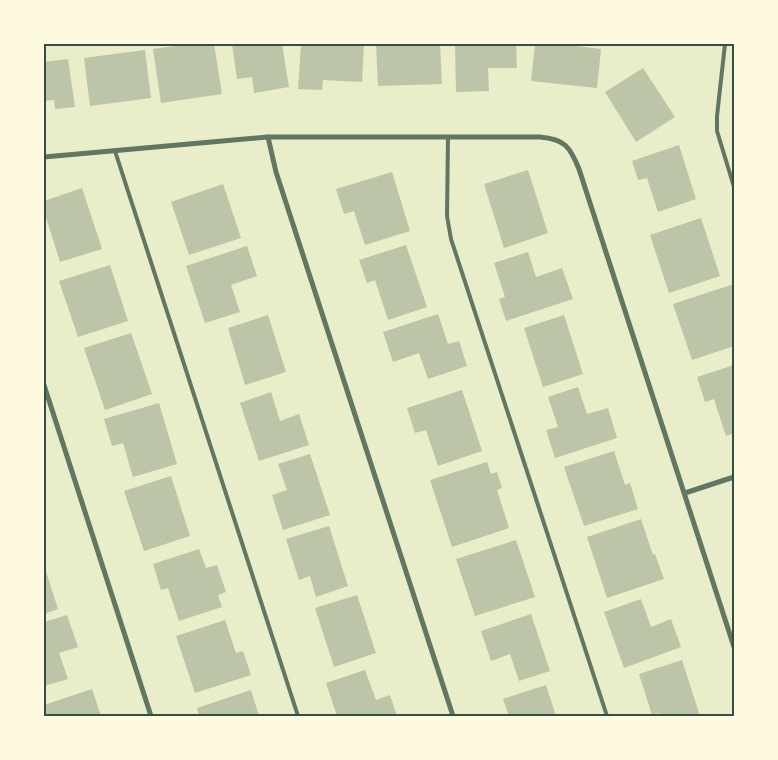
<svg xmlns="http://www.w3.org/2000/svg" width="778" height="760" viewBox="0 0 778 760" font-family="'Crimson Pro',serif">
<rect width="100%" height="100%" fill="#e9edc9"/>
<g fill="#bcc5a7">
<path d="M189,44H214L222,94L161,103L153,49Z"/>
<path d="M232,44H282L289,87L254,93L252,77L237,79Z"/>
<path d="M301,44H364L362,82L323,80L322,90L298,89Z"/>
<path d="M376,44H440L442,84L378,86Z"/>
<path d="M455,44H516L517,68H488L489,91L456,92Z"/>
<path d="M535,44H559L601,49L597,88L531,81Z"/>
<path d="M145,50L151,98L90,106L84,58Z"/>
<path d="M68,59L75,107L55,109L54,100L44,101V62Z"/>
<path d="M643,68L675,117L636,142L605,92Z"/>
<path d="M679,145L696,199L658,212L647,178L638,180L632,161Z"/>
<path d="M528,170L548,233L504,248L484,184Z"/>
<path d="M392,172L410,231L365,245L354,211L344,214L336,189Z"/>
<path d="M223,184L241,238L189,255L171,202Z"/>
<path d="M82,188L102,249L60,262L44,211V201Z"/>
<path d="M701,218L720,276L669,293L650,235Z"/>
<path d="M406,245L427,307L388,320L375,280L367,283L359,260Z"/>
<path d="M247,246L257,276L231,285L240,312L205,323L186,266Z"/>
<path d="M528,252L536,277L562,268L573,299L506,321L499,299L505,297L494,263Z"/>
<path d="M110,265L128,321L78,337L59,281Z"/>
<path d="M734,284V346L692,360L673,304Z"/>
<path d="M438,314L448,344L459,341L467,366L428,379L419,353L393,362L383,332Z"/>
<path d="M268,315L286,372L245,385L228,328Z"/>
<path d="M564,315L583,374L543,387L524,328Z"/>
<path d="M131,333L152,394L105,410L84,348Z"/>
<path d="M734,365V433L726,436L714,399L705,402L697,377Z"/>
<path d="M578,387L587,414L608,408L617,438L555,458L546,430L558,427L548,397Z"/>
<path d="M462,390L482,451L438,466L426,430L415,433L407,408Z"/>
<path d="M271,392L280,421L299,414L309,445L259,461L240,403Z"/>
<path d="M159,403L177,464L133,477L123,443L112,446L104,419Z"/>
<path d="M614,451L625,485L630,483L638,509L584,526L564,467Z"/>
<path d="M310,454L330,515L283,530L272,495L287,490L278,464Z"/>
<path d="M487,462L491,474L497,472L502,488L497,490L509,528L452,547L430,480Z"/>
<path d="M171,476L190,536L144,551L124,491Z"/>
<path d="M641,519L653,555L655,554L664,579L607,598L587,537Z"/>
<path d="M329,526L348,586L316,597L310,576L299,580L286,539Z"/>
<path d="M516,540L535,597L475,616L456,559Z"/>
<path d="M199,549L206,568L217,565L226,592L218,595L222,607L179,621L168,588L161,590L153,564Z"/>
<path d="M44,565L58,609L44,614Z"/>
<path d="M357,595L376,653L334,667L315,608Z"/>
<path d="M641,599L651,627L671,619L681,647L624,668L604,612Z"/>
<path d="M531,614L550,671L519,681L510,654L491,661L481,631Z"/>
<path d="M67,615L78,647L59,653L68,679L44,686V622Z"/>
<path d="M225,620L236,653L243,651L251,675L195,693L176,636Z"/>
<path d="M682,660L700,716H659L658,713L652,715L639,674Z"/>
<path d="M365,670L376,700L390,695L397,716H337L326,683Z"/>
<path d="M546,685L556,716H509L503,699Z"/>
<path d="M92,689L101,716H44V705Z"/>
<path d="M251,690L259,716H199L197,708Z"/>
</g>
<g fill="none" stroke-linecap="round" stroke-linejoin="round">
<g stroke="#617663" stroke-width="4">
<path d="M725,44L717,116V131L734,187"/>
<path d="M448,137L447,216L451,239L607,716"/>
<path d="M115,151L298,716"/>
</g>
<g stroke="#617663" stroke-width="5">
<path d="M268,137L276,172L453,716"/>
<path d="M44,157L268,137H540C565,139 570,147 579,169L734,647"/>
<path d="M44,385L151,716"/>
<path d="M685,493L734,477"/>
</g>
</g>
<rect width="778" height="760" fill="none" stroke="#fefae0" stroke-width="90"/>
<rect x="45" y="45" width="688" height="670" fill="none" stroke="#344e41" stroke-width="2"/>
</svg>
